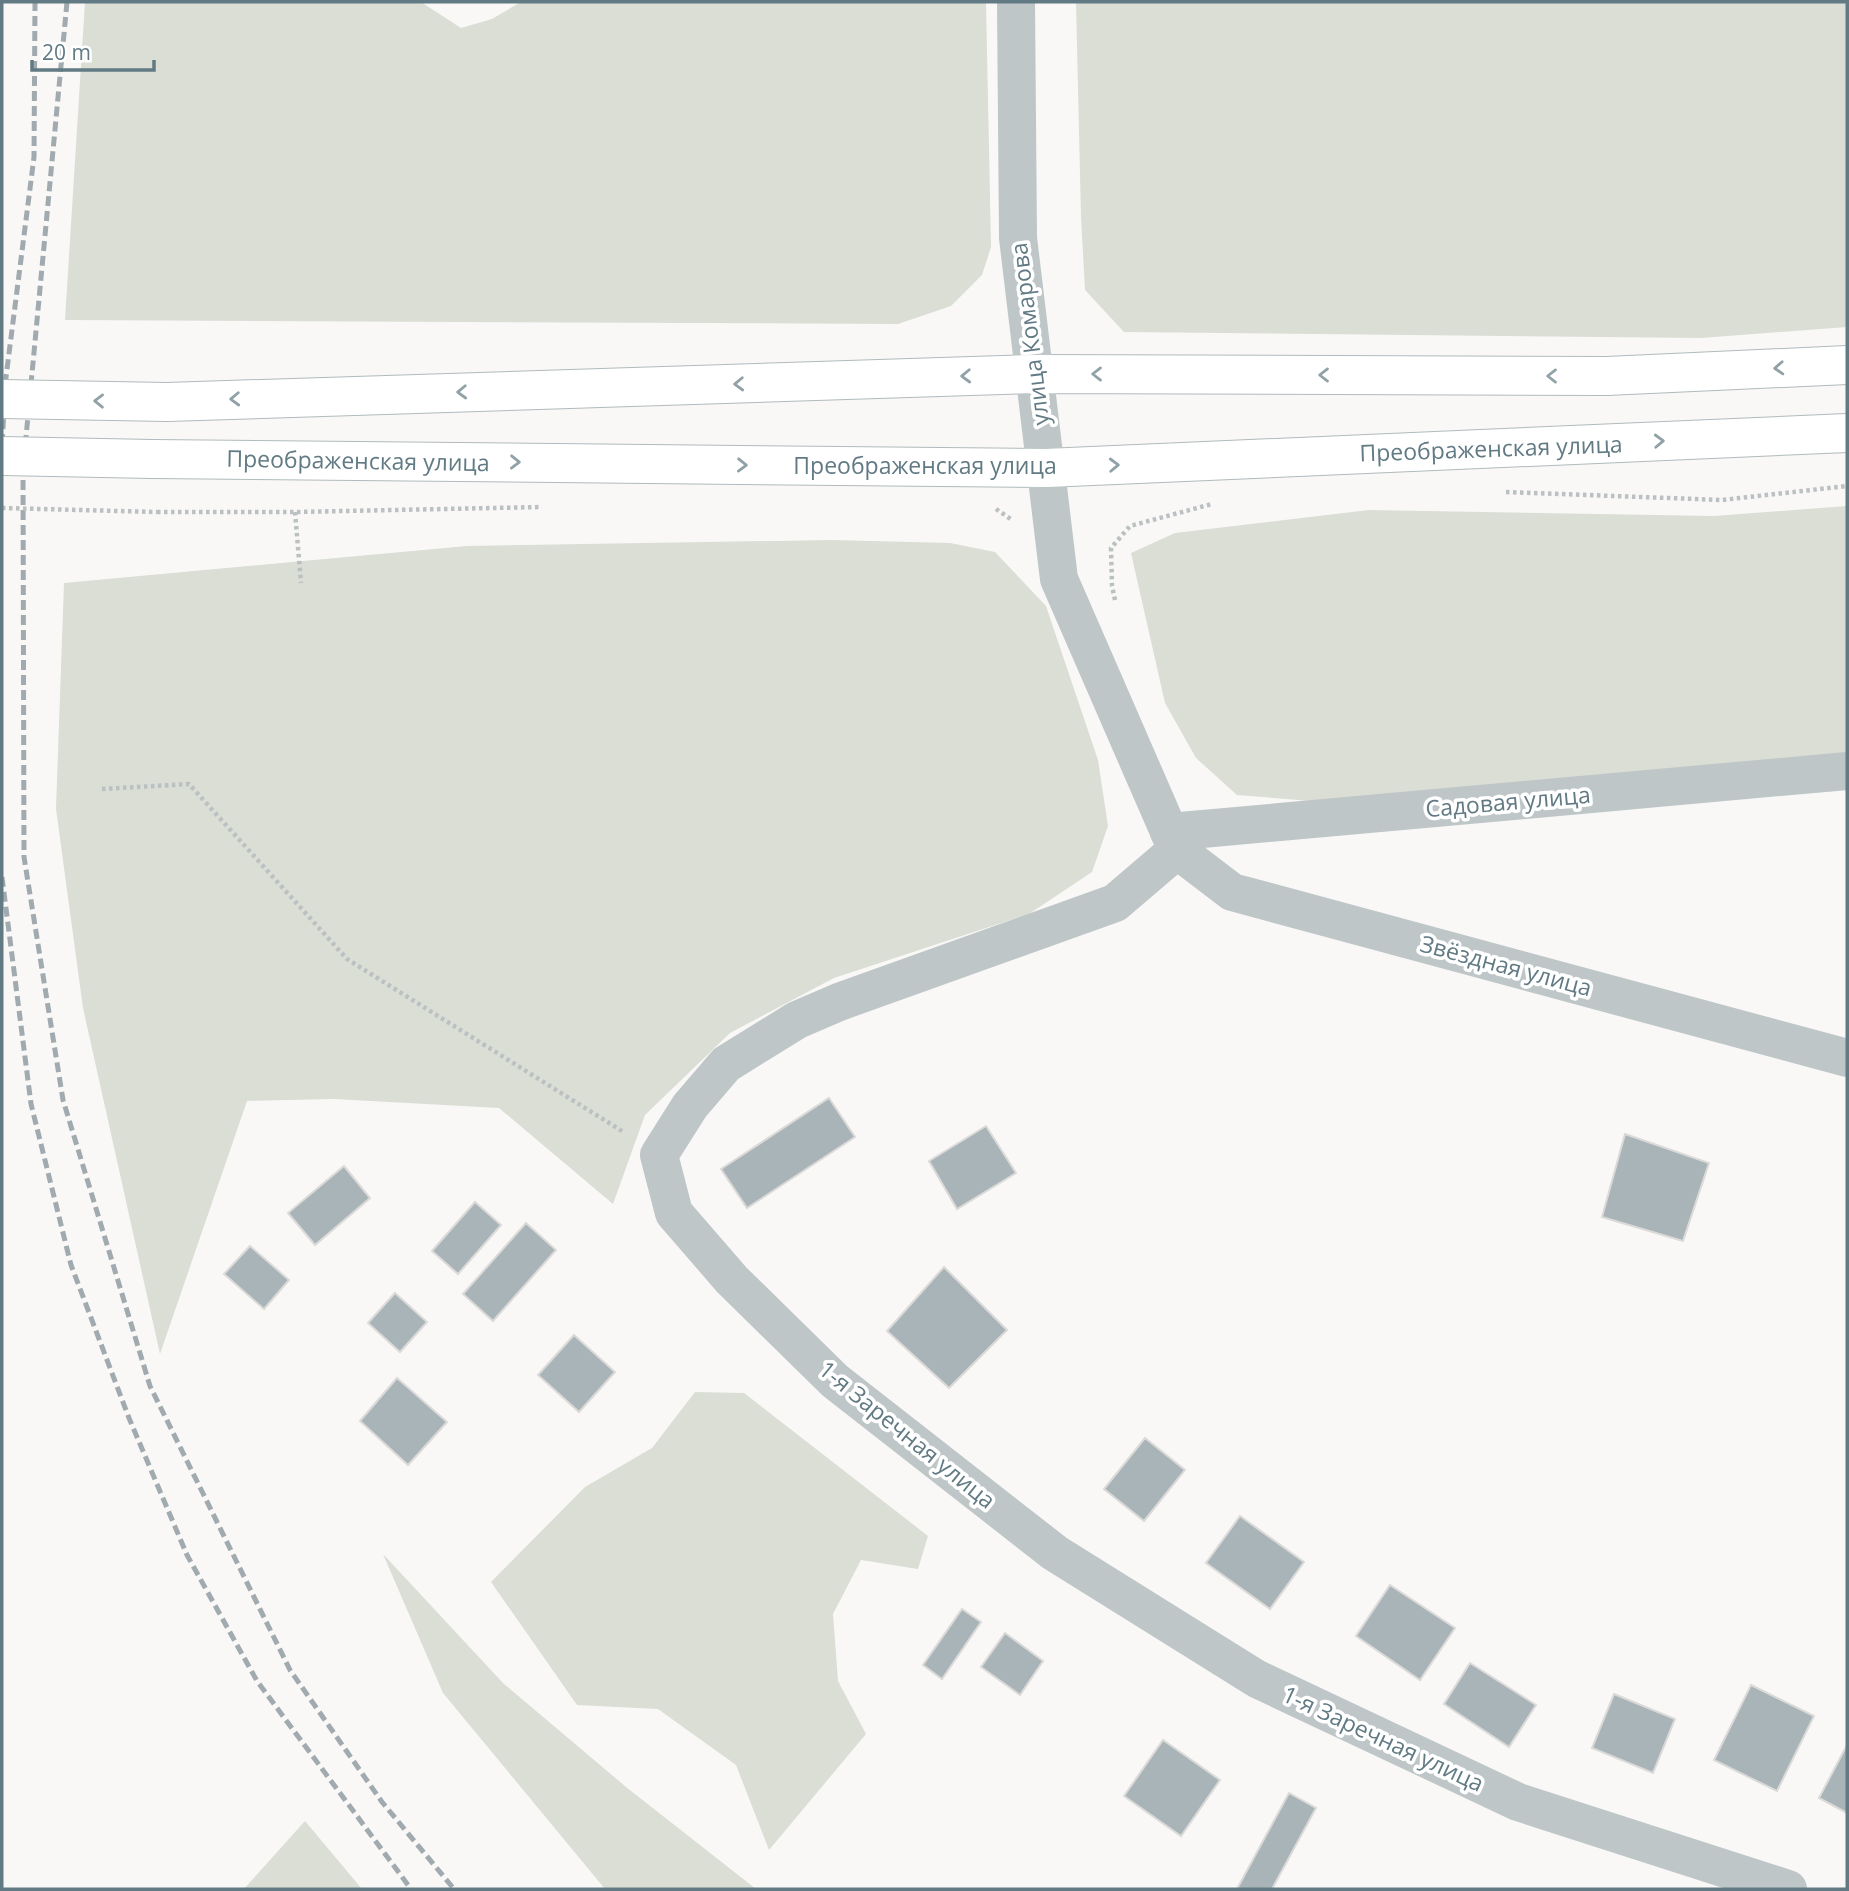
<svg xmlns="http://www.w3.org/2000/svg" width="1849" height="1891" viewBox="0 0 1849 1891" font-family="'Open Sans',sans-serif">
<rect width="100%" height="100%" fill="#f9f8f6"/>
<g fill="#daded5">
<path d="M85,2H421L461,28L492,19L521,2H986L991,247L982,275L951,306L898,324L65,320Z"/>
<path d="M1076,2H1847V327L1701,338L1124,332L1085,290L1081,217Z"/>
<path d="M1847,506V768L1424,810L1237,795L1196,758L1165,703L1131,553L1175,533L1369,510L1714,516Z"/>
<path d="M832,540L950,543L995,552L1046,606L1098,760L1108,826L1092,872L1029,914L834,978L730,1033L645,1115L613,1204L499,1108L334,1099L247,1101L160,1354L83,1008L56,809L64,583L467,546Z"/>
<path d="M695,1392L744,1393L928,1536L918,1569L861,1560L833,1614L838,1681L866,1734L769,1850L736,1765L658,1709L577,1705L491,1582L585,1487L652,1448Z"/>
<path d="M383,1554L503,1683L626,1787L756,1889H605L443,1693Z"/>
<path d="M305,1821L362,1889H244Z"/>
</g>
<g fill="#a8b4b8" stroke="#dbdad8" stroke-width="2">
<path d="M829,1098L855,1137L747,1208L721,1169Z"/>
<path d="M986,1126L1016,1173L957,1209L929,1161Z"/>
<path d="M1625,1134L1709,1163L1683,1241L1602,1217Z"/>
<path d="M344,1166L370,1198L315,1245L288,1213Z"/>
<path d="M475,1202L501,1225L458,1274L432,1251Z"/>
<path d="M526,1223L556,1250L493,1321L463,1294Z"/>
<path d="M250,1246L289,1280L264,1309L224,1274Z"/>
<path d="M944,1267L1007,1330L949,1388L887,1331Z"/>
<path d="M395,1293L427,1322L400,1352L368,1323Z"/>
<path d="M574,1335L615,1372L579,1412L538,1375Z"/>
<path d="M397,1378L447,1422L408,1465L360,1421Z"/>
<path d="M1145,1438L1185,1470L1144,1521L1104,1489Z"/>
<path d="M1240,1516L1304,1562L1270,1609L1206,1563Z"/>
<path d="M1390,1585L1455,1628L1420,1680L1356,1636Z"/>
<path d="M962,1609L981,1622L942,1679L923,1665Z"/>
<path d="M1005,1633L1043,1661L1020,1695L981,1667Z"/>
<path d="M1470,1663L1536,1705L1509,1747L1444,1704Z"/>
<path d="M1751,1685L1814,1716L1777,1791L1714,1760Z"/>
<path d="M1614,1694L1675,1719L1653,1773L1592,1748Z"/>
<path d="M1163,1740L1220,1780L1181,1836L1124,1796Z"/>
<path d="M1847,1745V1813L1819,1798Z"/>
<path d="M1289,1793L1316,1808L1272,1889H1237Z"/>
</g>
<g fill="none" stroke-linecap="round" stroke-linejoin="round">
<defs>
<g id="secondary">
<path d="M167,402L1034,374L1607,376L1847,365"/>
<path d="M152,459L1046,468L1847,433"/>
</g>
</defs>
<use href="#secondary" stroke="#b1babd" stroke-width="40"/>
<g stroke="#bbc0c2" stroke-width="4.5" stroke-dasharray="3.5 3.5" stroke-linecap="butt">
<path d="M1506,492L1722,500L1847,486"/>
<path d="M996,509L1012,520"/>
<path d="M157,512H295L542,507"/>
<path d="M295,512L301,583"/>
<path d="M1115,600L1112,586L1111,548L1130,526L1212,504"/>
<path d="M102,789L189,784L347,959L625,1133"/>
</g>
<g stroke="#bec6c8" stroke-width="38">
<path d="M1016,2L1018,238L1059,579L1177,850L1232,892L1847,1058"/>
<path d="M1169,832L1847,771"/>
<path d="M1177,850L1115,903L839,1002L797,1020L726,1064L690,1106L659,1155L674,1213L732,1280L835,1381L1055,1553L1257,1679L1518,1802L1788,1889"/>
</g>
<use href="#secondary" stroke="#fff" stroke-width="38"/>
<g stroke="#a0aaaf" stroke-width="5" stroke-dasharray="10 5" stroke-linecap="butt">
<path d="M67,2L23,469L24,857L63,1100L150,1386L290,1670L382,1802L454,1889"/>
<path d="M2,444L6,377L34,157L35,2"/>
<path d="M2,877L31,1104L71,1265L129,1418L187,1555L257,1681L411,1889"/>
</g>
<defs>
<g id="secondary-bridge">
<path d="M2,399L167,402"/>
<path d="M2,456L152,459"/>
</g>
</defs>
<use href="#secondary-bridge" stroke="#b1babd" stroke-width="40" stroke-linecap="butt"/>
<path stroke="#bbc0c2" stroke-width="4.5" stroke-dasharray="3.5 3.5" stroke-linecap="butt" d="M2,508L157,512"/>
<use href="#secondary-bridge" stroke="#fff" stroke-width="38"/>
</g>
<defs><path id="oneway-chevron" d="M-2-3.5L2.5 0L-2 3.5" fill="none" stroke-width="1.6" stroke-linecap="round" stroke-linejoin="round" transform="scale(1.75)"/></defs>
<g stroke="#90a2a8">
<use href="#oneway-chevron" transform="translate(1779 368) rotate(177)"/>
<use href="#oneway-chevron" transform="translate(1097 374) rotate(-180)"/>
<use href="#oneway-chevron" transform="translate(1324 375) rotate(-180)"/>
<use href="#oneway-chevron" transform="translate(966 376) rotate(178)"/>
<use href="#oneway-chevron" transform="translate(1552 376) rotate(-180)"/>
<use href="#oneway-chevron" transform="translate(739 384) rotate(178)"/>
<use href="#oneway-chevron" transform="translate(462 392) rotate(178)"/>
<use href="#oneway-chevron" transform="translate(235 399) rotate(178)"/>
<use href="#oneway-chevron" transform="translate(99 401) rotate(-179)"/>
<use href="#oneway-chevron" transform="translate(1659 441) rotate(-2)"/>
<use href="#oneway-chevron" transform="translate(515 462) rotate(1)"/>
<use href="#oneway-chevron" transform="translate(742 465) rotate(1)"/>
<use href="#oneway-chevron" transform="translate(1114 465) rotate(-2)"/>
</g>
<g text-anchor="middle" stroke-width="7" stroke-linejoin="round" paint-order="stroke">
<g font-size="23" fill="#617a83" stroke="#fff">
<text transform="translate(1030 334) rotate(-97)" y="8">улица Комарова</text>
<text transform="translate(1491 449) rotate(-2)" y="8">Преображенская улица</text>
<text transform="translate(358 461) rotate(1)" y="8">Преображенская улица</text>
<text x="925" y="474">Преображенская улица</text>
<text transform="translate(1508 802) rotate(-5)" y="8">Садовая улица</text>
<text transform="translate(1506 966) rotate(15)" y="8">Звёздная улица</text>
<text transform="translate(907 1435) rotate(39)" y="8">1-я Заречная улица</text>
<text transform="translate(1383 1739) rotate(25)" y="8">1-я Заречная улица</text>
</g>
</g>
<rect width="1849" height="1891" fill="none" stroke="#617a83" stroke-width="7"/>
<path d="M32 60v10h122v-10" fill="none" stroke="#617a83" stroke-width="3.5"/>
<text x="42" y="60" font-size="21" fill="#617a83" stroke="#ffffff" stroke-width="5" paint-order="stroke">20 m</text>
</svg>
